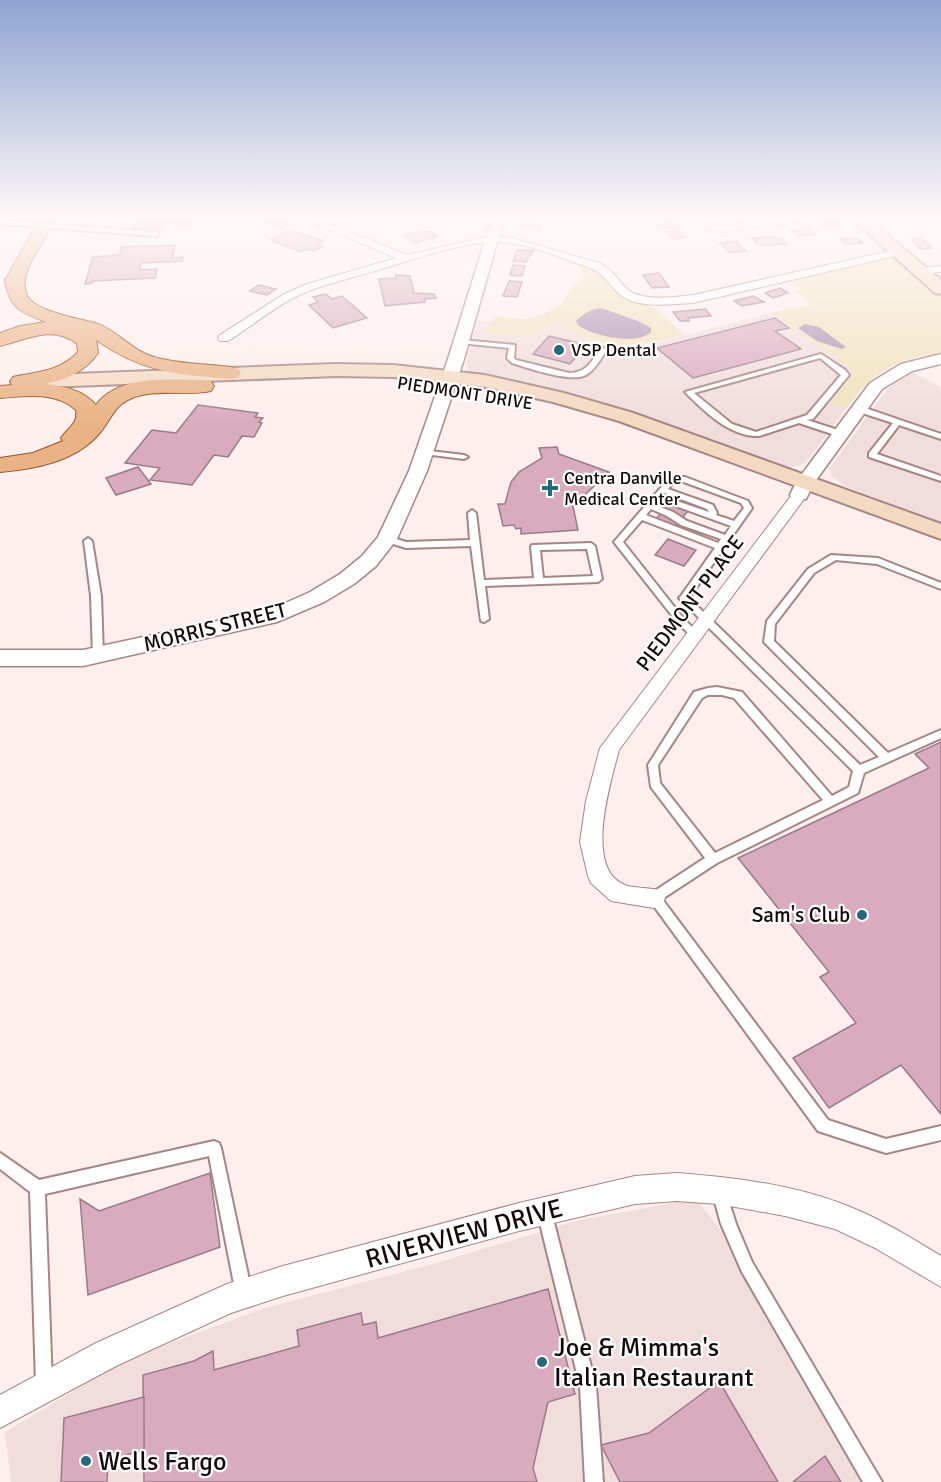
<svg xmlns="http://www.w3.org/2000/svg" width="941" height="1482" viewBox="0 0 941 1482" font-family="Signika,sans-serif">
<rect width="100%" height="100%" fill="#feefee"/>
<g fill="#f0dddc">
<path d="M790,308L925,355L901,361L869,379L805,463L789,468L778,467L588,400L475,374L469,371L466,365L477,321L522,324L541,315L589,339L630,346L648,345Z"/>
<path d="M913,372L941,388V523L847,487L831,476L830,468L887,389Z"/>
<path d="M696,1199L723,1233L753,1294L862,1482H11L5,1432L125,1360L261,1309L433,1264L580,1220Z"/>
</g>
<g fill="#f0e1bb">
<path d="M894,256L941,295V353C894,359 875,369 847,407L830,404L854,372L839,360L843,359L837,354L831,355L771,313L812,305L796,292L803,289L789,280Z"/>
<path d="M579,262L594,266L640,303L657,309L684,335C630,349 603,349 553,322L533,336L486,334L495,317L526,319L541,315L562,304L570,290L585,275L580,270Z"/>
</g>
<g fill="#a88daf">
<path d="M601,308L638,321L651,328V332C637,346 592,336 578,325L576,321C583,314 591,309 601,308Z"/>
<path d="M805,324L819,327L846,347L842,349L817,341L798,328Z"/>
</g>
<g fill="#d9abbe" stroke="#997b88" stroke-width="1.5">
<path d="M136,218H196L190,225L167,223L159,231L131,228L142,218Z"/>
<path d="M273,218L290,224L283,228L265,222Z"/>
<path d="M832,218L839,224L824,226L817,219Z"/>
<path d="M661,219H677L679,228H659L658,224H663Z"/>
<path d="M520,220L542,222L539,228L517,226Z"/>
<path d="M808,229L815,234L798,236L792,231Z"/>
<path d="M291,230L323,241L317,245L322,247L313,251L307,249L301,252L270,240Z"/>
<path d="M421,230L425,232L430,231L438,236L415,243L403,235Z"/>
<path d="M678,230L687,237L674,239L665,232Z"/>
<path d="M772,237L782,239L786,244L764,245L756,243L752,238Z"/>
<path d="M858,238L863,243L845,244L840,239Z"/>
<path d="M922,238L931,248L920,249L912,239Z"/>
<path d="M736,241L746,251L730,253L720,243Z"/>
<path d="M175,245L172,258L183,257L182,261L141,263L139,270L157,269L155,278L92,281V283L85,284L93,257L119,255L122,247Z"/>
<path d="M517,250L533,251L526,262L513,261Z"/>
<path d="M513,265L525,266L522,276L510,275Z"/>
<path d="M659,273L669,287L652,288L643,275Z"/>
<path d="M396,275L410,276L414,293L434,294L436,298L424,299L425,302L385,306L379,279L396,278Z"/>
<path d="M509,281L522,282L517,297L503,296Z"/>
<path d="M259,285L276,289L267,295L250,291Z"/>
<path d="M780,288L788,293L773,298L765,293Z"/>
<path d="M326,294L332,299L342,296L367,318L333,328L309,305L318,302L313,297Z"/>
<path d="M753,296L764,302L742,306L734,301Z"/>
<path d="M705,309L711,316L688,318L689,321H680L673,312Z"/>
<path d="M775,318L789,328L775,331L801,349L693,378L657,348Z"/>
<path d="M549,336L586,345L570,364L533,354Z"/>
<path d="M198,405L258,413L255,417L263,418L259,422L262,423L254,437L242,436L228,457L214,455L192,485L150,480L160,468L125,463L152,430L176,433Z"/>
<path d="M557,447L559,454L609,472L573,506L578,530L521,534V528L516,529L514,525L503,526L498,504H505L511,482L519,472L542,458L539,448Z"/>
<path d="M138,467L151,484L116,495L106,478Z"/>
<path d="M675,496L694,503L672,531L652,524Z"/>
<path d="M668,539L696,550L684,566L655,555Z"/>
<path d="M941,742V1114L901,1065L829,1108L793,1058L856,1023L820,977L829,972L738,858L929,768L915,754Z"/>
<path d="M210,1173L220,1247L88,1295L80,1199L99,1211Z"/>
<path d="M548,1289L575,1394L548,1402L533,1468L537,1482H144L143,1375L194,1361L213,1351L214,1370L299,1346L297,1330L361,1313L363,1325L376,1322L378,1338Z"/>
<path d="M719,1381L778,1482H620L601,1445L649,1433Z"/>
<path d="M144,1397V1450L108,1460L107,1482H61L64,1418Z"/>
<path d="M825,1456L841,1482H793Z"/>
</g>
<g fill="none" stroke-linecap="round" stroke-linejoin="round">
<defs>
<g id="service">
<path d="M0,220L156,232L159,234L156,236L0,224Z"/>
<path d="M462,340L515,345L514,358L516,360L569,373C587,373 591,361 602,348L607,349C602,357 595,370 586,375C571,383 528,368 512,363L507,358L509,348L460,343L459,342Z"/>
<path d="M821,354L845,370L849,375L813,419L807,420L844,432V436H838L799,423L759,436C730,437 704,411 685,392ZM820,358L841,375L807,415L756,432L732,424L694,393Z"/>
<path d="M856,407H862L941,434V439L899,425L877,454L941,476V481L869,457V453L893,423L856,411Z"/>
<path d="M421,450L464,455L468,457L464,459L424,454L420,452Z"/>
<path d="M670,477H685L748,501L752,508L689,598L860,765L879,757L764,642L767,621L808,569L831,555L878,558L941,583V589L877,564L836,560L814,573L775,624L774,641L888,753L941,730V738L864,773L858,793L717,863L662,899L828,1120L886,1139L941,1126V1140L886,1153L818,1131L648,898L650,894L705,858L651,787L648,765L694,692L708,688L717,687L742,692L832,796L849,787L853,771L681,600L679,598L681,596L715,548L642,520L623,542L683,618L700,635L698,637H692L677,622L614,542ZM675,481H681L741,503L744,508L734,521L716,515L717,513L713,505L668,489ZM665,493L707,509L709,512L662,496ZM659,500L731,526L725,535L687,521L673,512L655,505ZM651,509L667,516L681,525L721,539L718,543L646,515ZM708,695H722L734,698L823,800L715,853L660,783L658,765L702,698Z"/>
<path d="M472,510L476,513L484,580L534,578L531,547L532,545L591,543L595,546L602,579L598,582L485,586L489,619L484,622L481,621L471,546L406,548L384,541L383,539L387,536L406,542L470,540L468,513ZM587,549L593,576L543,578L540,550Z"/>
<path d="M88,538L92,541L101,596L103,655L98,658L93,655L91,596L84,541Z"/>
<path d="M214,1141L219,1143L221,1148L252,1294L250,1300L244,1302L238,1300L236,1294L209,1156L45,1194L52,1384L50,1390L44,1392L38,1390L36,1384L30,1192L0,1169V1153L39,1180Z"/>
<path d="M719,1184L724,1186L736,1224L752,1262L882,1482H863L742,1272L721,1224L712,1191L714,1186Z"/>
<path d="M544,1204L549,1206L551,1211L596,1386L603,1482H585L580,1386L537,1211L539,1206Z"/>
</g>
<g id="minor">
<path d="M301,218H315L407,255L491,236L512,238L599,263C612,269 617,279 627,289C643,302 673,297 693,295L899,249L904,252L899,255L693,303C670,304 636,310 618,293C602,277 603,271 579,264C552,255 519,240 491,242C452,245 413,260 375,271C348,279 319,285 293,298C271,310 250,327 228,341H220L218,338L220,335L284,294L307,284L396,258Z"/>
<path d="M696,218H707L713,224L723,226L782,218H808L803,221L723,232L705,228Z"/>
<path d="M941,266V272L920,274L914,271L920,268Z"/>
<path d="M799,490L807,495L619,750C611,781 583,869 625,885C637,889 650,887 662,891L665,898L662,905L654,908L611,901L591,883L588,876L580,842L586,801L600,748L794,492Z"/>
<path d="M677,1173C731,1177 788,1184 840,1203C876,1216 908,1236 941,1256V1287L875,1248L835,1229L785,1216L719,1204L677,1201L635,1204L519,1231L283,1296L231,1313L118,1365L0,1428V1395L96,1343L227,1284L283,1266L519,1203L635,1176Z"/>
</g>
<g id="tertiary">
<path d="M492,218H504L464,359L427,471L397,539L376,566L354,584L324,602L277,622L83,666H0V650H83L272,609L310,592L340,574L362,556L378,537L409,471L448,359Z"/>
<path d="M941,354V364L912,371L882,389L814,483L806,499H792L790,495L796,482L870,383L901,364Z"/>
</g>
<g id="secondary">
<path d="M851,218H867L941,280V294L935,293Z"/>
<path d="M336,364L393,365L485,375L564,393L633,413L941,524V539L619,421L553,402L485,387L393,377L336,376L21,388L14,386L11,382L14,378L21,376Z"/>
</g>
<path id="primary" d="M41,226L47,227L49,231C40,248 19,273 26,293C32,312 78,318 95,323C116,329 132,351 154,357C179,364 205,364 231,367L238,369L241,373L238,377L231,379C175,374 144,373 96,340L98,353C85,372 67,379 45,384C64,386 83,390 96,405C119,374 169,380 203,380L211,381L214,386L211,391C183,397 154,387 128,400C113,407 109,424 98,435C74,462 34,469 0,472V458L33,453L63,441L61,438C68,427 78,425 76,410C56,391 25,396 0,398V386L12,385L10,382L13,377C37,372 61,371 78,352L77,344C53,324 26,340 0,346V333L20,326L46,322C21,313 9,308 5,280L33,231L35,227Z"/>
</defs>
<use href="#service" stroke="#a68683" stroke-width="4"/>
<use href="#minor" stroke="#a68683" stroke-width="2"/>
<use href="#tertiary" stroke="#a68683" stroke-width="3"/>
<use href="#secondary" stroke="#a68683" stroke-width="4"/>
<use href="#primary" stroke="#955625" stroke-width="2"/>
<use href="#service" fill="#fff" fill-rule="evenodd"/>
<use href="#minor" fill="#fff" fill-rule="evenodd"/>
<use href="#tertiary" fill="#fff" fill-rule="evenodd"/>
<use href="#secondary" fill="#f4d9c2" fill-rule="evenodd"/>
<use href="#primary" fill="#e9b386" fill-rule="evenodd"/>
</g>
<linearGradient id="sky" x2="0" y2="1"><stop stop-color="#8ea4d1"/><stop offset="0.51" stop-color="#fff8f7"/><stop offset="1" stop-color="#fff8f7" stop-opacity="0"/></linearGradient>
<rect width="941" height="425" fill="url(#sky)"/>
<g fill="#27687c" stroke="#fff" stroke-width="2">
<circle cx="559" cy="350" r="6"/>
<path d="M547 479h6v6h6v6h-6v6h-6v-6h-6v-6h6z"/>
<circle cx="862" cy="915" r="6"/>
<circle cx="542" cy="1362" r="6"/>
<circle cx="86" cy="1461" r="6"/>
</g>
<g text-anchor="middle" stroke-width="4.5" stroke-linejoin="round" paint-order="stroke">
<g font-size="18" fill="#140908" stroke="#fff" text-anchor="start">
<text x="571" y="356">VSP Dental</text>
<text x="564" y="484">Centra Danville<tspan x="564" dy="21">Medical Center</tspan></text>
</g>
<g font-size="18" fill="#140908" stroke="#fff">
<text transform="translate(465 393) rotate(9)" y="6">PIEDMONT DRIVE</text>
</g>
<g font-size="21" fill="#140908" stroke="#fff">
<text transform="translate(690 603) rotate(-53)" y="7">PIEDMONT PLACE</text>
<text transform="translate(215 627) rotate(-14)" y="7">MORRIS STREET</text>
</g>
<g font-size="21" fill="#140908" stroke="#fff" text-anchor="end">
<text x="850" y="922">Sam's Club</text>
</g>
<g font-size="26" fill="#140908" stroke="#fff">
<text transform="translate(464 1233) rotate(-15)" y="9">RIVERVIEW DRIVE</text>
</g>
<g font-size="26" fill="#140908" stroke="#fff" text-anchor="start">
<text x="554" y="1356">Joe &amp; Mimma's<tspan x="554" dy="30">Italian Restaurant</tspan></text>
<text x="98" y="1470">Wells Fargo</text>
</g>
</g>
</svg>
